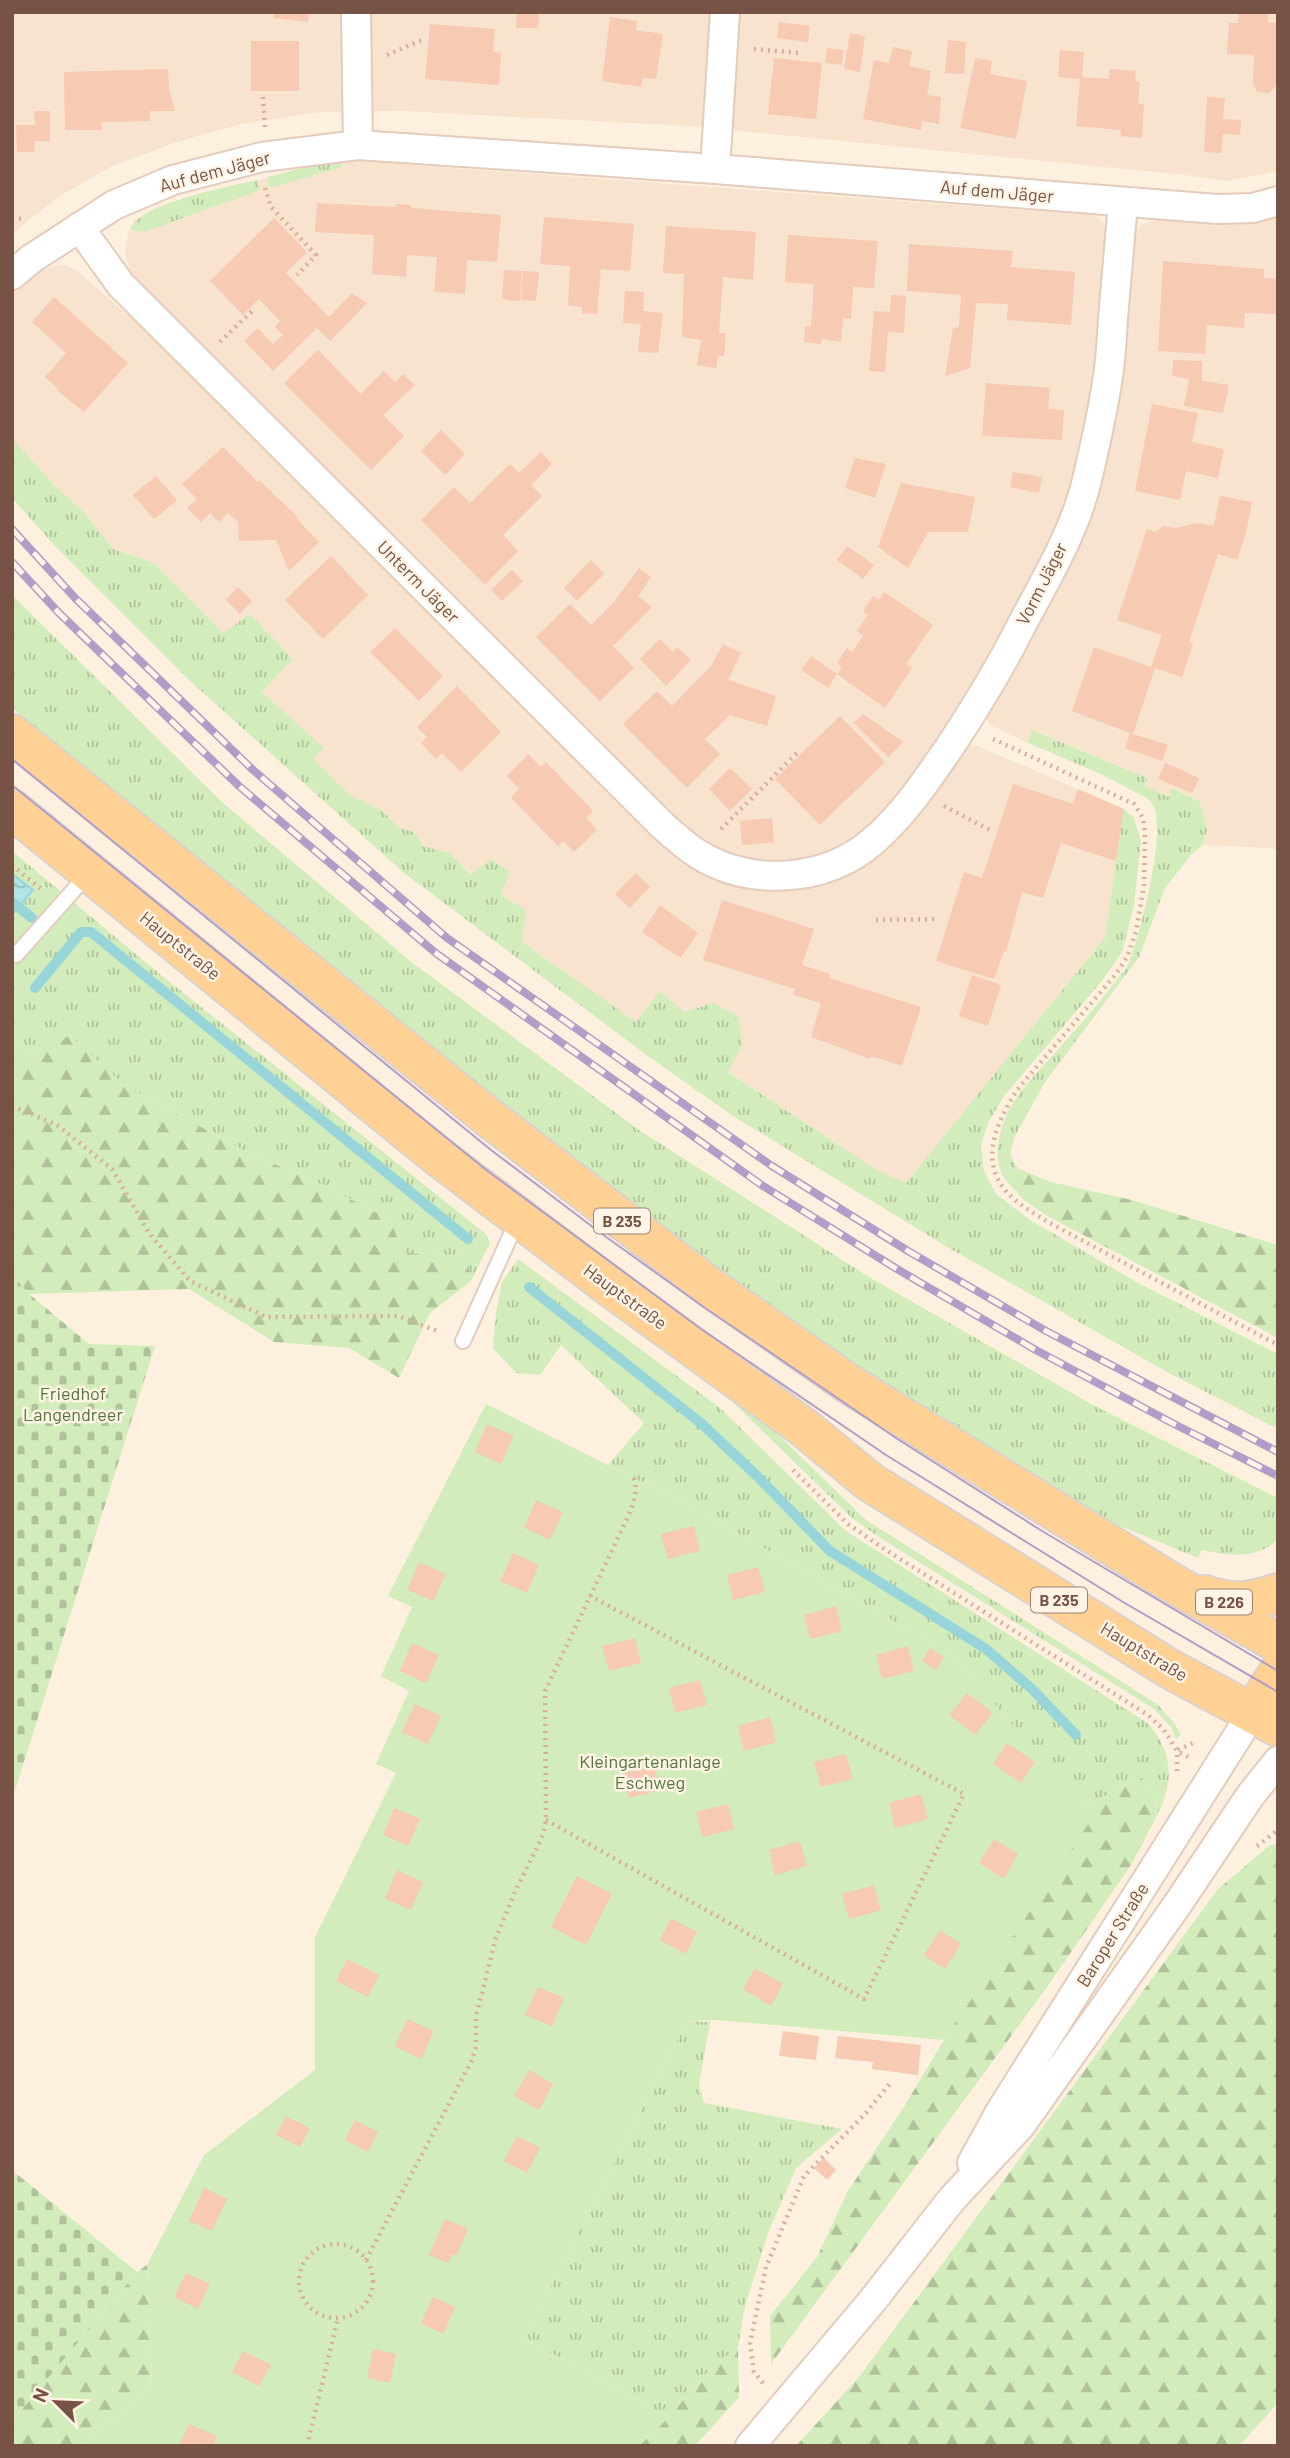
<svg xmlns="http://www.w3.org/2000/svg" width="1290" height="2458" viewBox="0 0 1290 2458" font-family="Barlow,sans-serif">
<defs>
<pattern id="grass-tufts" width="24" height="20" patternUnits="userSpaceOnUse" patternTransform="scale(1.75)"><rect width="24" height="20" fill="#d2ecbc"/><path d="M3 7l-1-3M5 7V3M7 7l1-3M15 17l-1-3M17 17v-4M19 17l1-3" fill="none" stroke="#afc29a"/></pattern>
<pattern id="forest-firs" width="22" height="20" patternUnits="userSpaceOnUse" patternTransform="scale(1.75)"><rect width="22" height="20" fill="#d2ecbc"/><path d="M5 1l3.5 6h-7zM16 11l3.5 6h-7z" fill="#afc29a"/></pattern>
<pattern id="cemetery-stones" width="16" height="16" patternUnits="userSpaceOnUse" patternTransform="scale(1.75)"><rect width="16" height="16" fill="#d2ecbc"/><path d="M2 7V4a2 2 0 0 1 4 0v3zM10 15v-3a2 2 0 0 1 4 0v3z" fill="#afc29a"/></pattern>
<pattern id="water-waves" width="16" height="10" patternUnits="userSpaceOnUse" patternTransform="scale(1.75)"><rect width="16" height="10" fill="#b1e4e9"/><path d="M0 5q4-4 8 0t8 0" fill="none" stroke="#95bbbe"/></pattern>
</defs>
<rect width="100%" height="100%" fill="#fef0de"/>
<g fill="#f8e3cf">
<path d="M12,12H1278V171L1226,181L1186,175L690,126L403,111L320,112L241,124L174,143L110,167L57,198L12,234Z"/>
<path d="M358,161L1089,215L1097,217L1104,223L1108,230L1098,357L1064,512L1044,555L938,744L897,797L871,825L840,850L818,856L774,861L745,859L712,844L675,821L156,302L130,270L125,251L128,234L135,220L155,208L314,165Z"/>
<path d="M1278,217V850L1270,848L1202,845L1207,830L1200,802L1173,788L1169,797L1144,786L1147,778L1033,730L1028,743L990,725L985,715L1125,346L1132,237L1136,230L1143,224L1159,219L1225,224H1245Z"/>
<path d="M57,265H65L76,270L181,361L664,844L803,883L963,746L975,745L1124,809L1105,938L906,1184L876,1170L727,1071L742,1045L713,1003L684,1012L636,1022L522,942L525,910L501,896L510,872L471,874L450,853L423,846L414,832L400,828L381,810L350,795L312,759L323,748L262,692L293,659L250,615L223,634L154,563L113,549L84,512L55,486L12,438V295L42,271Z"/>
</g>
<g fill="url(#grass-tufts)">
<path d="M340,162L342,167L270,188L267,177L314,165Z"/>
<path d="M257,180L260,190L144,232L130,229C144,202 227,187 257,180Z"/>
<path d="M12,438L55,486L84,512L113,549L154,563L223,633L250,614L293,659L262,692L324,748L313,759L350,795L381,810L400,828L414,832L423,846L450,853L470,874L491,859L510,872L501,895L526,910L522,942L636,1022L660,991L684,1012L713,1003L738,1016L742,1045L728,1072L876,1170L906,1183L1105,938L1124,809L1134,818L1141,841L1134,905L1122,952L1102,981L1004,1096L988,1123L981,1145L984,1171L996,1194L1030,1220L1140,1284L1278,1354V1429L1167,1372L949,1248L733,1116L645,1054L404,873L189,680L54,545L12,498Z"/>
<path d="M12,595L223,803L414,964L639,1130L869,1277L1091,1404L1278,1498V1539C1258,1560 1228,1556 1202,1550L1198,1558L1103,1519L880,1383L639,1213L12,708Z"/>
<path d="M1032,730L1147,778L1145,786L1169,797L1172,788L1200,802L1207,830L1202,845L1191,855L1165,888L1139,957L1045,1082L1015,1136L1010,1154L1017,1168L1010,1185C991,1167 997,1136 1007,1114C1019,1089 1043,1067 1061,1046C1084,1021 1106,994 1127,967C1139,941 1171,820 1150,801C1145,796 1137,793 1131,790C1098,771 1063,758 1028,743Z"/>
<path d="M12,851L161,975L486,1234L490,1243L471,1281L466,1256L404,1253L390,1220L327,1187L247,1152L124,1085L70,1036L38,1055L12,1043Z"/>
<path d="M518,1259L719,1407L846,1531L1149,1724C1174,1756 1174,1782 1156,1817L1155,1797L1142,1778L1083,1806L951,1654L693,1508L608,1465L644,1423L561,1345L540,1375L516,1373L493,1348L496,1313L502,1282Z"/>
<path d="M715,1385L734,1392L866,1520L1157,1704L1175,1724L1181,1735L1176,1739L1171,1727L1154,1709L879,1537L853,1519Z"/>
<path d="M687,2021L710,2022L699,2085L704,2103L842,2129L796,2168L768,2233L745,2306L738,2347L708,2371L669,2417L524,2339Z"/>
</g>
<g fill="url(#forest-firs)">
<path d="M70,1035L124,1085L247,1152L327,1187L390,1220L404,1253L467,1256L471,1281L430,1313L399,1378L349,1348L274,1342L189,1289L29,1294L12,1275V1043L38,1055Z"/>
<path d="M1017,1168L1050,1182L1132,1200L1278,1245V1338L1049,1217L1025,1201L1010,1185Z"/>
<path d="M1142,1778L1155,1797L1156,1817L1131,1865L1047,1987L771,2364L770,2316L817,2257L848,2191L902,2110L944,2040L1092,1817L1083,1806Z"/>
<path d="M1278,1843V2403L1239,2446H796L859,2377L1218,1889L1269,1846Z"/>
<path d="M147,2265L152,2386L81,2446H12V2421L137,2272Z"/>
<path d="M738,2347L739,2397L695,2446H639L669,2417L708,2371Z"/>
</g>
<g fill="url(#cemetery-stones)">
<path d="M12,1275L29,1294L89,1344L155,1346L12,1800Z"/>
<path d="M12,2170L137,2272L12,2421Z"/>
</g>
<path fill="#d2ecbc" d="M486,1404L693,1508L951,1654L1093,1817L944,2040L716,2020L687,2021L524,2339L669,2417L639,2446H81L152,2386L147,2265L204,2155L315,2070V1937L396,1773L376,1764L409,1691L381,1676L412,1607L388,1596Z"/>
<path fill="url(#water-waves)" stroke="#97d5db" stroke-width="2" d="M12,874L33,890L12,915Z"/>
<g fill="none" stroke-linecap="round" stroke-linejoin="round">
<g stroke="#97d5db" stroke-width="10">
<path d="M12,902L32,918"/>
<path d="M35,988L81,932H91L468,1239"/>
<path d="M529,1287L702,1424L757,1476L830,1551L986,1649L1032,1689L1076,1735"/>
</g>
</g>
<g fill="#f6cab3">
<path d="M274,12H309L308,22L274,18Z"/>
<path d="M517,12H539L538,28H516Z"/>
<path d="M1239,12H1268V22L1278,23V80L1274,88L1269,93L1257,92L1253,84L1254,55L1227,54L1229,23H1238Z"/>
<path d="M610,17L637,21L636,30L663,34L656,79L643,78L641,87L602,81Z"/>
<path d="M779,22L810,26L808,42L777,38Z"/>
<path d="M430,24L495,29L493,52L501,53L499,85L425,79Z"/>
<path d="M850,33L865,36L860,72L844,69Z"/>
<path d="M948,40L966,42L964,74L945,73Z"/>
<rect x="251" y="41" width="48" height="50"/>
<path d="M893,47L912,51L909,66L931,71L927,95L941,97L939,124L922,121L921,130L863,119L874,60L889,63Z"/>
<path d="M827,48L843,50L842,65L825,63Z"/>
<path d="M1060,50L1084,52L1082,77L1109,79L1110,69L1136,71L1135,81L1140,82L1138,104H1144L1142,138L1121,136V130L1076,126L1080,79L1058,77Z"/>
<path d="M774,58L822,63L816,119L768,114Z"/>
<path d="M975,58L992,61L990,74L1027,81L1016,139L960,128Z"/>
<path d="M168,69L169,89L175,111H150V121L101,122L102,130H65L64,72Z"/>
<path d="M1207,97L1225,98L1223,119L1241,120L1240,135L1223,134L1221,153L1204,152Z"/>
<path d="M34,111H50V141H35L34,152H17L16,125H35Z"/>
<path d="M317,203L396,207V204L411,205V208L501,215L497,262L467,260L465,294L434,292L437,257L407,255L406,277L372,274L374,235L315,232Z"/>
<path d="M544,217L634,224L630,271L601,269L597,314L582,313V307L568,305L570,266L540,264Z"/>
<path d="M274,218L307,252L286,273L329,317L352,293L367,303L330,341L317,328L273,371L244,341L258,328L273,344L283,335L275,327L280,321L259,299L243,315L210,281Z"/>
<path d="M666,226L756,232L753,280L723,277L719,333H726L724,356H718L716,368L697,365L701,340L682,337L684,274L663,273Z"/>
<path d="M788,235L878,241L874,288L853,287L851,319L843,318L841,342L822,339L821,344L804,342L805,326H811L814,284L785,282Z"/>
<path d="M909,244L1013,251L1011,267L1075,272L1071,325L1007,320L1008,304L976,303L970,368L945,376L953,328L959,327L961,295L907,291Z"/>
<path d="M1163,261L1264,269V278L1278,279V314L1245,313L1244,328L1207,325L1205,354L1158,351Z"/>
<path d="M504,270L522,271L520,301L502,299Z"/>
<path d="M523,271L539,272L536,301L521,300Z"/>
<path d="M625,291L644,292L643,311L663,313L658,353L638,352L641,324L623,323Z"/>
<path d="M891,295L906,296L904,333L888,332L885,372L869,371L874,311L890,312Z"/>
<path d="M54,297L128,363L84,412L57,390L58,389L45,377L66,353L32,322Z"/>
<path d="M318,350L361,394L384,371L395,382L403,374L415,385L383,415L404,436L371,470L284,383Z"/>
<path d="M1173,360L1202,361V381L1229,385L1223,413L1184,406L1189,379L1172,376Z"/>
<path d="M986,383L1050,388L1048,409L1064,410L1062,440L982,436Z"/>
<path d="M1152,404L1198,413L1192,442L1224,449L1218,478L1186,471L1180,500L1135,491Z"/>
<path d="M441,430L465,454L445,475L421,451Z"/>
<path d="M223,447L258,482L259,480L298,517L296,518L319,542L289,571L276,540L239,541L238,522L228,513L219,522L210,513L201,522L187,508L197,499L182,484Z"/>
<path d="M541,452L552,464L531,485L542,496L503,535L518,551L485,585L421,520L454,487L470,503L510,464L519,473Z"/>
<path d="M855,458L886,464L875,498L845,488Z"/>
<path d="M1013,472L1042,477L1039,493L1010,487Z"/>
<path d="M156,476L177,500L154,519L133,495Z"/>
<path d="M901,483L975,497L968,532H928L908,568L878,547Z"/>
<path d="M1220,496L1252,502L1246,533L1237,560L1218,554L1189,642L1193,644L1182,677L1155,668L1133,734L1168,745L1162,761L1125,748L1130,733L1072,711L1094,647L1151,667L1162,635L1117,620L1147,529L1156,532L1163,526L1176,528L1196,523L1214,526Z"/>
<path d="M847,546L874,565L863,579L837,560Z"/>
<path d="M331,556L368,595L323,639L285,600Z"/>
<path d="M591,560L604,574L577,601L564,588Z"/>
<path d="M639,568L651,577L638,596L652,607L613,646L634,668L600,701L536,637L570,604L591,625L614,602Z"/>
<path d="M512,570L523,581L502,601L491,590Z"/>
<path d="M238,587L252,601L240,614L226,600Z"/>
<path d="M884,592L933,625L906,664L912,668L885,708L837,674L828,688L801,670L811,656L837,674L842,667L837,663L847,648L852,652L863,636L857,631L868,615L863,611L873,596L879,600Z"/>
<path d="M395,628L443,676L419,701L370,652Z"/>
<path d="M660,639L673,652L677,647L691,660L666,686L640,659Z"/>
<path d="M723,644L741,653L728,680L776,696L767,726L730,715L705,739L720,754L687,788L623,724L657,691L672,706L711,666Z"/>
<path d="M457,686L501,732L461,772L442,753L436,759L421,743L427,737L417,727Z"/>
<path d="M863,714L903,742L888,757L854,723Z"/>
<path d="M840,716L885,762L820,825L775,779Z"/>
<path d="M528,754L541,767L546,762L593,811L586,818L597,830L574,852L563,841L558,846L511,798L519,789L507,776Z"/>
<path d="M1165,763L1199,778L1192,793L1158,779Z"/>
<path d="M730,768L752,789L730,811L709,789Z"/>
<path d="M1013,784L1073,804L1078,789L1124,809L1116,861L1061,843L1043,898L1022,892L1006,952L1004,951L994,979L936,961L964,872L982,878Z"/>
<path d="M772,818L774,842L742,845L740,821Z"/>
<path d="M636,873L650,887L630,908L615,894Z"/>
<path d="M722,900L814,929L802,965L830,974L829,978L921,1007L902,1066L871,1056L870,1059L811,1037L821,1003L793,995L795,989L703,960Z"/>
<path d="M660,905L698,933L680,958L642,932Z"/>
<path d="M972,975L1001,985L988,1026L959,1016Z"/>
<path d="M487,1424L514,1436L501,1464L475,1452Z"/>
<path d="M536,1500L563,1512L550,1540L524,1528Z"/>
<path d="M694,1526L700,1551L668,1559L661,1534Z"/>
<path d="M513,1553L539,1565L527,1593L500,1581Z"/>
<path d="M419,1562L446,1574L433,1601L407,1590Z"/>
<path d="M758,1567L765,1592L733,1600L727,1575Z"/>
<path d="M836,1606L842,1631L810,1639L804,1615Z"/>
<path d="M635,1638L641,1663L609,1671L602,1646Z"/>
<path d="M412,1643L439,1655L426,1683L400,1671Z"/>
<path d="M908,1646L914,1671L882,1679L876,1655Z"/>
<path d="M930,1648L944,1657L936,1670L922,1661Z"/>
<path d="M700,1680L707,1705L675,1713L669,1688Z"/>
<path d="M967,1693L993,1713L975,1735L949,1715Z"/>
<path d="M415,1704L441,1716L428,1744L402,1732Z"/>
<path d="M770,1717L776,1742L744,1751L738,1726Z"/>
<path d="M1007,1743L1035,1762L1021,1783L993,1764Z"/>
<path d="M846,1754L853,1779L821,1787L814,1762Z"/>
<path d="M654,1765L661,1790L629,1798L622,1774Z"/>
<path d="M921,1794L928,1819L895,1828L889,1803Z"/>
<path d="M728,1804L734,1829L702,1837L696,1812Z"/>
<path d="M394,1808L420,1819L408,1846L383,1835Z"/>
<path d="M994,1839L1018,1854L1004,1879L979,1863Z"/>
<path d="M800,1841L807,1866L775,1875L769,1850Z"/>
<path d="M397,1870L423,1882L411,1910L385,1899Z"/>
<path d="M577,1876L612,1894L586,1945L551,1927Z"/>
<path d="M874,1885L881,1910L849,1919L842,1894Z"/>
<path d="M671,1918L697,1932L686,1954L660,1940Z"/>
<path d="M940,1930L961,1944L945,1969L924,1955Z"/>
<path d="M347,1959L379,1975L368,1997L336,1981Z"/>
<path d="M755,1968L783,1984L771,2006L743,1989Z"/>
<path d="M538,1987L564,1998L552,2026L525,2015Z"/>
<path d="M407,2019L434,2031L421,2059L395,2047Z"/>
<path d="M783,2031L819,2036L816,2060L779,2056Z"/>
<path d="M838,2036L921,2045L918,2075L872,2069L873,2062L835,2058Z"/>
<path d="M529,2070L553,2084L539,2110L514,2096Z"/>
<path d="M286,2116L310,2128L300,2147L276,2135Z"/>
<path d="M355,2120L378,2132L368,2152L345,2140Z"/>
<path d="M517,2136L540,2148L527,2173L504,2161Z"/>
<path d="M824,2158L836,2170L827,2180L814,2168Z"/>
<path d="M204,2188L227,2199L212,2231L189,2221Z"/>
<path d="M445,2219L468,2229L456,2256L452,2254L448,2263L429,2255Z"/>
<path d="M186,2273L210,2284L198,2309L174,2297Z"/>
<path d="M433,2297L455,2307L443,2334L421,2323Z"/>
<path d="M373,2349L396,2354L390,2383L367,2378Z"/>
<path d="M243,2351L271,2365L259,2386L232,2372Z"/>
<path d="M189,2424L217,2436L213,2446H179Z"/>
</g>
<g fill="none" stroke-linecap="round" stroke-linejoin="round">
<defs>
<g id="lane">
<path d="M12,952L16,955L89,873"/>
<path d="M463,1341L518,1219"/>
</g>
<g id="street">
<path d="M356,12L358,145"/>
<path d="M715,169L725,12"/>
<path d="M79,227L121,285L661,824C673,835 685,846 698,854C751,887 825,882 872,842C903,816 926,781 949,748C974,710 996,675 1017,634C1042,585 1074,535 1087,480C1095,446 1103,411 1108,376C1111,357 1112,337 1113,318C1116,280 1120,241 1123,202"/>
<path d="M12,275L31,259L114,205L173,180L262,157L358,145L715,169L1217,209L1253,208L1278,201"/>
<path d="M972,2163L1000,2112L1253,1712"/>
<path d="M750,2446L873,2300L952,2199L1021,2125L1177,1905L1250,1796L1278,1761"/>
</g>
<g id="primary">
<path d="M12,734L488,1117L710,1287L849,1384L1172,1583L1278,1643"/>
<path d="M12,809L435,1154L613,1289L803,1427L870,1482L1170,1669L1278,1727"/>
<path d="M1205,1595C1233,1605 1251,1602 1278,1593"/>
<path d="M1253,1712L1278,1673"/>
</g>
</defs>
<use href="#lane" stroke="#e4ccbc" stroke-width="18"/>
<use href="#street" stroke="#e4ccbc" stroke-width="32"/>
<use href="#primary" stroke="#dbd2ce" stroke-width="42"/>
<g stroke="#daad97" stroke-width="4.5" stroke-dasharray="2 5" stroke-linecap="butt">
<path d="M754,49L798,53"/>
<path d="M387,55L422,40"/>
<path d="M263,97L265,127"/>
<path d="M265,188L271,207L316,255L297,275"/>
<path d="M12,218L23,219"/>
<path d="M220,342L252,311"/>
<path d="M993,739L1134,804L1143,818L1145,832L1144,885L1136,932L1127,957L1116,974L1017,1090C995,1125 976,1167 1014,1199C1024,1208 1036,1214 1046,1221L1278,1345"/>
<path d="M944,806L990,830"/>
<path d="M721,829L797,753"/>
<path d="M12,865L41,889"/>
<path d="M876,920L938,919"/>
<path d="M12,1106L57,1125L112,1169L149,1233L190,1281L266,1317L398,1316L440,1332"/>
<path d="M793,1470L848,1524L881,1547L1148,1715L1164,1730L1177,1751L1188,1757"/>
<path d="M1178,1750L1195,1742"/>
<path d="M1177,1771V1751"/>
<path d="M546,1820L864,1999L964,1794L590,1596"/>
<path d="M1257,1846L1278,1830"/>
<circle cx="336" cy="2281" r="37"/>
<path d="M366,2260L472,2060L476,2046V2016L496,1938L514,1894L543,1835L546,1820L545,1691L627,1519C633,1504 639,1492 633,1476"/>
<path d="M763,2383L754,2372L750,2343L766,2267L804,2176L866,2113L892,2081"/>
<path d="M307,2446L338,2318"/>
</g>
<use href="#lane" stroke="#fff" stroke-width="14"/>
<use href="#street" stroke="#fff" stroke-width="28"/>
<use href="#primary" stroke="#ffd194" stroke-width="38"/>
<g stroke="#b19dc7" stroke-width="2">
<path d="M12,759L491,1150L602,1234L705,1308L896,1438L1042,1531L1278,1671"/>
<path d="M12,785L485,1169L701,1329L886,1455L1123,1602L1278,1692"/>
</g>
<defs>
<g id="rail">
<path d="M12,529L75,598L252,769L447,938L772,1166L908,1251L1046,1331L1278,1452"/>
<path d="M12,562L59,613L239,786L437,954L763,1186L897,1269L1034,1349L1174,1424L1278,1476"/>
</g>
</defs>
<use href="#rail" stroke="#b19dc7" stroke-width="8"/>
<use href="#rail" stroke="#fff4e6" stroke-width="5" stroke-dasharray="16" stroke-linecap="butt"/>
</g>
<g text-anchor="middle" stroke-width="5" stroke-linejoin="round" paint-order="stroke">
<g fill="#fff4e6" stroke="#9f8375" stroke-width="2">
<rect x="594" y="1208.5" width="56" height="25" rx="5"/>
<rect x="1031" y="1587.5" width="56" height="25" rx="5"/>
<rect x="1196" y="1589.5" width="56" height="25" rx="5"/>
</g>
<g font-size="16" font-weight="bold" fill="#765344">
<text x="622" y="1227">B 235</text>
<text x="1059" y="1606">B 235</text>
<text x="1224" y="1608">B 226</text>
</g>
<g font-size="18" fill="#765344" stroke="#fff4e6">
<text transform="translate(215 172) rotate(-15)" y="6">Auf dem Jäger</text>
<text transform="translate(997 192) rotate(5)" y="6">Auf dem Jäger</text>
<text transform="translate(418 582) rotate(45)" y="6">Unterm Jäger</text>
<text transform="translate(1042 584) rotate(-63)" y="6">Vorm Jäger</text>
<text transform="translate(180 946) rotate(39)" y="6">Hauptstraße</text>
<text transform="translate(625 1297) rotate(36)" y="6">Hauptstraße</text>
<text transform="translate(1144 1652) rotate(31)" y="6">Hauptstraße</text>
<text transform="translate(1113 1935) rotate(-58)" y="6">Baroper Straße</text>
</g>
<g font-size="18" fill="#4f7739" stroke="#fff4e6">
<text x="73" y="1400">Friedhof<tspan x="73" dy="21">Langendreer</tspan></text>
<text x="650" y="1768">Kleingartenanlage<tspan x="650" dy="21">Eschweg</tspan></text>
</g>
</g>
<rect width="1290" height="2458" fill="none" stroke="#765344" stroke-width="28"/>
<g transform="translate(56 2402) rotate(294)" stroke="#fff4e6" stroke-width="5" paint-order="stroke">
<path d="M0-5L12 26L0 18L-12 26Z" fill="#765344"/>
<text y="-10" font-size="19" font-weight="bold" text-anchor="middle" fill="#765344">N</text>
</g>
</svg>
